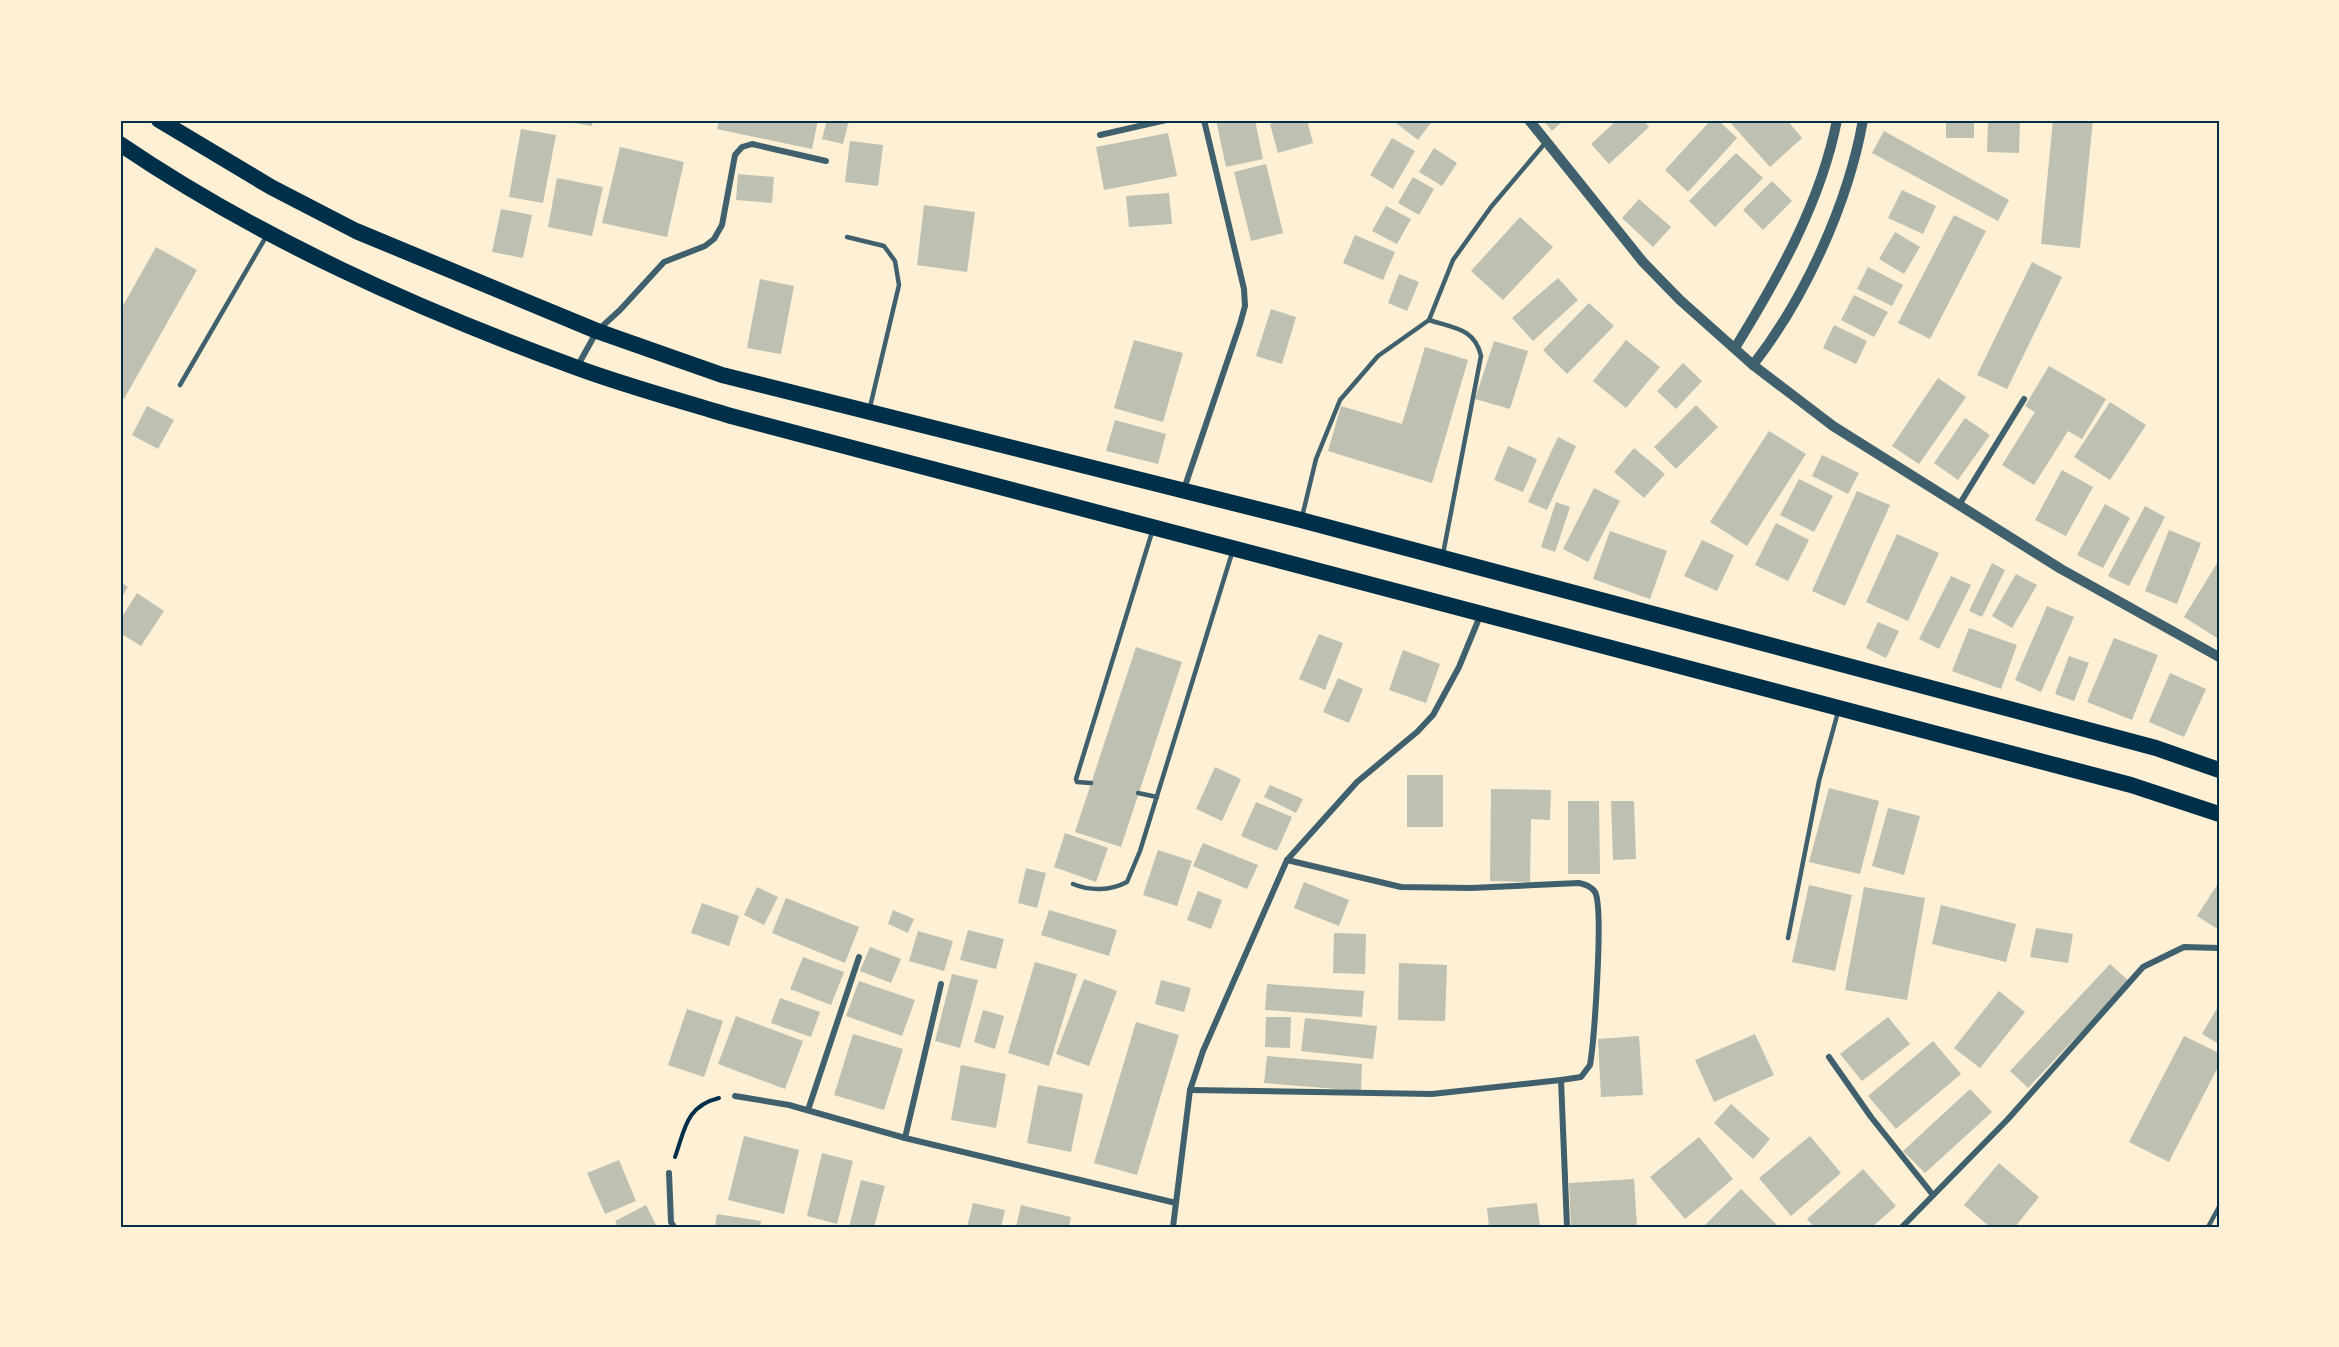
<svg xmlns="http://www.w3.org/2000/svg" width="2339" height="1347" viewBox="0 0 2339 1347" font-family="'Roboto Condensed',sans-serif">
<rect width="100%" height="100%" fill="#fdf0d5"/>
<g fill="#bec0b2">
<path d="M557,120H593L592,126Z"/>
<path d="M719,120H818L812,149L717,129Z"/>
<path d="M827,120H849L843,144L822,139Z"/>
<path d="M1216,120H1255L1263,159L1226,167Z"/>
<path d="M1286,120H1307L1313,143L1278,153L1270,124Z"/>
<path d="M1392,120H1433L1418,140Z"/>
<path d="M1543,120H1564L1552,131Z"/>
<path d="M1617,120H1643L1649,127L1609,164L1591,144Z"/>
<path d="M1711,120H1718L1737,138L1688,192L1665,170Z"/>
<path d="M1728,120H1787L1802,138L1770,167Z"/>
<rect x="1946" y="120" width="28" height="18"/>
<path d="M1988,120H2020L2019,153L1987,152Z"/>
<path d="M2053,120H2093L2080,248L2041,244Z"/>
<path d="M521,129L556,135L543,203L509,197Z"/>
<path d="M1884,131L2009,200L1998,221L1872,153Z"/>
<path d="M1168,133L1177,176L1104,190L1096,147Z"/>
<path d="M1392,138L1415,151L1393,189L1370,175Z"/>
<path d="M850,141L883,145L878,186L845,182Z"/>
<path d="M620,147L684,162L667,237L602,223Z"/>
<path d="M1434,148L1457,163L1442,186L1419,172Z"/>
<path d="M1736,153L1763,178L1715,227L1689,201Z"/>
<path d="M1266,164L1283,233L1251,241L1234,172Z"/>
<path d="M738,174L774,177L772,203L736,200Z"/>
<path d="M1413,177L1434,189L1419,215L1398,203Z"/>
<path d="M557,178L603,187L592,236L548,227Z"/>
<path d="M1772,181L1792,201L1763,230L1743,210Z"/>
<path d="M1902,190L1936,206L1923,234L1888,218Z"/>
<path d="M1169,193L1172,224L1129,227L1126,196Z"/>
<path d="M1639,199L1671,227L1653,247L1622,218Z"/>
<path d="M924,205L975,212L967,272L917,265Z"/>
<path d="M1386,206L1411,219L1397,244L1372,231Z"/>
<path d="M501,209L532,215L523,258L492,252Z"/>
<path d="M1954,215L1986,231L1930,339L1898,323Z"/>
<path d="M1520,217L1553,247L1503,300L1471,271Z"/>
<path d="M1895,232L1920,247L1904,274L1879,259Z"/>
<path d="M1355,235L1395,252L1383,280L1343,263Z"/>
<path d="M156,247L197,270L124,399L120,396V311Z"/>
<path d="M2032,262L2062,277L2007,389L1977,375Z"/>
<path d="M1868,267L1903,285L1892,306L1857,289Z"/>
<path d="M1399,274L1419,282L1407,311L1388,303Z"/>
<path d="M1558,278L1578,300L1533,341L1512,318Z"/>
<path d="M760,279L794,286L781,354L747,348Z"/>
<path d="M1854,295L1888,312L1874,337L1841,320Z"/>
<path d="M1589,303L1614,326L1567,374L1543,350Z"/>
<path d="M1271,309L1296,317L1282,364L1256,356Z"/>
<path d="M1834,325L1867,341L1856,364L1823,348Z"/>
<path d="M1134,340L1183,353L1163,422L1114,408Z"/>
<path d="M1626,340L1660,367L1626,408L1593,381Z"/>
<path d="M1494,341L1528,351L1510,409L1475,399Z"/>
<path d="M1425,347L1468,360L1432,483L1328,451L1341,406L1402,424Z"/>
<path d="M1683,363L1702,381L1676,409L1657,391Z"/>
<path d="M2049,366L2106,399L2082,439L2068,431L2034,485L2002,465L2035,412L2025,406Z"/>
<path d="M1938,378L1966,397L1919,464L1892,446Z"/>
<path d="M2110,402L2146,425L2110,480L2074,457Z"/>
<path d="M1696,405L1718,427L1676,469L1654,447Z"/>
<path d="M147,406L174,420L158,449L132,435Z"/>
<path d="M1965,418L1990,435L1958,480L1934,463Z"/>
<path d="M1115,420L1166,434L1158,464L1106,451Z"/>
<path d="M1769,431L1806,454L1747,546L1710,522Z"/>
<path d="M1558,437L1576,446L1547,510L1528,502Z"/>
<path d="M1508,446L1537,459L1523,492L1494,480Z"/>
<path d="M1634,448L1665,474L1644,498L1614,472Z"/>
<path d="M1822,455L1859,473L1848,494L1812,476Z"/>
<path d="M2062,470L2093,487L2066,536L2035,520Z"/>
<path d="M1799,479L1833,496L1814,532L1780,515Z"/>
<path d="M1594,488L1620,501L1588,562L1563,549Z"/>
<path d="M1857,491L1890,505L1845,606L1812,591Z"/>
<path d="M1556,502L1570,507L1555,552L1541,547Z"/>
<path d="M2105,504L2130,518L2103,568L2077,555Z"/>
<path d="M2145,506L2165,517L2129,586L2108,576Z"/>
<path d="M1776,523L1809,540L1788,581L1755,565Z"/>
<path d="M2169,530L2201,543L2177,604L2145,591Z"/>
<path d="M1610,531L1667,551L1650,599L1593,579Z"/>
<path d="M1897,534L1939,553L1908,621L1866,602Z"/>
<path d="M1702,540L1734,555L1717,591L1684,576Z"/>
<path d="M2219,560V635L2217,638L2184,617Z"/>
<path d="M1992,563L2005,570L1982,617L1969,611Z"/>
<path d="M2016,574L2037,585L2012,628L1992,616Z"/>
<path d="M1951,576L1971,585L1939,649L1919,639Z"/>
<path d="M120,582L128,587L120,600Z"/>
<path d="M137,593L164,611L141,646L120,633V620Z"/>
<path d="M2047,606L2074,617L2041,692L2015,680Z"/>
<path d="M1878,622L1899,631L1886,658L1866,648Z"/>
<path d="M1969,628L2017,645L2001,689L1952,671Z"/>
<path d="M1319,634L1343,643L1325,690L1299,679Z"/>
<path d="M2114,638L2158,655L2132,720L2087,702Z"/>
<path d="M1136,647L1182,662L1121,847L1075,832Z"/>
<path d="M1403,650L1440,664L1426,703L1389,690Z"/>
<path d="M2069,656L2089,663L2074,701L2055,694Z"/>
<path d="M2170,673L2206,689L2184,737L2149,722Z"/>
<path d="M1338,678L1363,689L1349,723L1323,712Z"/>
<path d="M1215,767L1241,779L1222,821L1196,809Z"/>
<rect x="1407" y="775" width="36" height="52"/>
<path d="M1270,785L1303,799L1296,813L1264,797Z"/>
<path d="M1829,788L1879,801L1860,874L1809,862Z"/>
<path d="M1491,789L1551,790L1550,820L1531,819L1530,882L1490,881Z"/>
<path d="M1568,801H1599L1600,874H1568Z"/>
<path d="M1611,801H1634L1636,859L1613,860Z"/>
<path d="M1256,802L1292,817L1277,851L1241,836Z"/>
<path d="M1888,808L1920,816L1904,875L1872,866Z"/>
<path d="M1065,833L1108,848L1096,882L1054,867Z"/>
<path d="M1203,843L1258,865L1247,889L1193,866Z"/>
<path d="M1158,850L1192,861L1177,906L1143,895Z"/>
<path d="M1026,868L1046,873L1037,908L1018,903Z"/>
<path d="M1304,882L1349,900L1339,926L1294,908Z"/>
<path d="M2219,882V930L2197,916Z"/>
<path d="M1809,885L1852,895L1835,971L1792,962Z"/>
<path d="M757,887L778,897L764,925L744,915Z"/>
<path d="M1864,887L1925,898L1907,1000L1845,990Z"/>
<path d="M1198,891L1222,900L1211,929L1187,920Z"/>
<path d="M786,898L859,927L845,963L772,933Z"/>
<path d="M702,903L739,916L729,946L691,933Z"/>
<path d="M1941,905L2016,924L2006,962L1932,944Z"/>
<path d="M893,910L914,919L908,933L888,924Z"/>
<path d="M1049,910L1117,930L1109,956L1041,935Z"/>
<path d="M2036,928L2073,934L2068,963L2030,957Z"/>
<path d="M968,930L1004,939L996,969L960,960Z"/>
<path d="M918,931L953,941L944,971L909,961Z"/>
<path d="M1334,933L1366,934L1365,974L1333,973Z"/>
<path d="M870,947L901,959L891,983L860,971Z"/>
<path d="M803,957L844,972L831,1005L790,989Z"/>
<path d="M1035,962L1077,974L1049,1066L1008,1053Z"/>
<path d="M1399,963L1447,965L1445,1021L1398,1020Z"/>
<path d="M2110,964L2129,981L2028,1088L2010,1071Z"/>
<path d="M952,974L978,980L960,1048L935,1041Z"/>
<path d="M1084,979L1117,991L1089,1066L1056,1054Z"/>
<path d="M1161,980L1191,988L1184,1012L1155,1004Z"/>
<path d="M859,981L915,1000L902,1036L846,1016Z"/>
<path d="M1267,984L1364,991L1362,1017L1265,1010Z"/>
<path d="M1999,991L2025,1012L1980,1068L1954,1048Z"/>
<path d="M780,998L820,1012L811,1037L771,1023Z"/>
<path d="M2219,1005V1044L2202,1034Z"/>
<path d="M687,1009L723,1021L704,1077L668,1065Z"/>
<path d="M983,1010L1004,1016L995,1049L974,1042Z"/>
<path d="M736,1016L803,1041L785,1089L718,1064Z"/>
<path d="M1266,1017H1291L1290,1048L1265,1047Z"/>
<path d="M1888,1017L1910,1044L1862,1081L1840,1054Z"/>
<path d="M1305,1018L1377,1026L1373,1059L1301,1051Z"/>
<path d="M1136,1022L1179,1035L1137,1175L1094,1163Z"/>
<path d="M853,1034L903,1049L884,1110L834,1095Z"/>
<path d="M1755,1034L1774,1075L1714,1102L1695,1060Z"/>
<path d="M1639,1036L1643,1095L1601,1097L1598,1039Z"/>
<path d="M2184,1036L2219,1053V1065L2169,1162L2129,1142Z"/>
<path d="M1933,1041L1961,1074L1896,1129L1868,1096Z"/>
<path d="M1267,1056L1362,1064L1361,1091L1264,1083Z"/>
<path d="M961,1065L1006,1074L996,1128L951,1120Z"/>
<path d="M1038,1085L1083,1094L1071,1152L1027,1143Z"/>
<path d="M1970,1089L1992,1112L1925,1173L1903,1151Z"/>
<path d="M1731,1104L1770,1139L1753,1159L1714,1123Z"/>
<path d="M744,1136L799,1150L784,1214L728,1200Z"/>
<path d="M1810,1136L1841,1173L1791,1216L1759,1178Z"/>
<path d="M1699,1137L1733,1179L1685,1219L1650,1177Z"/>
<path d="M822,1153L853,1161L837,1224L807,1216Z"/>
<path d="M619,1160L636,1201L605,1214L587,1173Z"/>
<path d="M1999,1163L2039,1197L2015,1227H1990L1964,1205Z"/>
<path d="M1863,1169L1896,1206L1872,1227H1814L1807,1219Z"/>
<path d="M1634,1179L1637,1227H1571L1569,1183Z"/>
<path d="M861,1180L885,1186L874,1227H849Z"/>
<path d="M1741,1189L1779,1227H1703Z"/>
<path d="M973,1203L1005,1210L1001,1227H967Z"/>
<path d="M1537,1203L1540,1227H1489L1487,1208Z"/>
<path d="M646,1205L657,1227H618L615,1221Z"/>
<path d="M1021,1205L1071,1217L1069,1227H1016Z"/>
<path d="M717,1214L761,1221L760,1227H715Z"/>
</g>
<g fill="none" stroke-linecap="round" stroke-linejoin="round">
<path stroke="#003049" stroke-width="4" d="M675,1157C685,1129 686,1106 719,1098"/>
<g stroke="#3f606c" stroke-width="4.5">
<path d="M847,237L884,246L895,261L899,285L870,407"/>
<path d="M1429,320C1453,328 1475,328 1481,356L1443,554"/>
<path d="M180,385L267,235"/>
<path d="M1302,517L1316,459L1340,400L1378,356L1429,320L1453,260L1491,207L1546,142"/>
<path d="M1091,783L1077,782L1076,779L1152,532"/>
<path d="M1138,793L1157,797"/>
<path d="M1073,884C1090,891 1110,891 1127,882L1140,851L1232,553"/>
<path d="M1788,938L1819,781L1838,712"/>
<path d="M2208,1227L2219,1207"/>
</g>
<g stroke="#3f606c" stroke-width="6">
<path d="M1100,135L1166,120"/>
<path d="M577,367L597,331L620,310L664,262L705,246L714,239L722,225L735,155L742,147L752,144L826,161"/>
<path d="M1184,489L1240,324L1245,306L1244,289L1204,120"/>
<path d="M1959,505L2024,399"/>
<path d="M1829,1057L1871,1117L1933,1195"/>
<path d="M1561,1080L1567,1227"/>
<path d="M1190,1090L1432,1094L1561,1080L1581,1077L1590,1065C1594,1041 1604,908 1595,892C1591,886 1586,885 1579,883L1471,888L1401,887L1287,860"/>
<path d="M735,1096L789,1105L905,1138L1176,1203"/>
<path d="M808,1110L859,957"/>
<path d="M905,1138L941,984"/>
<path d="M669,1173L671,1222L674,1227"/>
<path d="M1173,1227L1190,1090L1203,1051L1287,860L1357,782L1417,732L1433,715L1459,667L1480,616"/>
<path d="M1902,1227L2008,1119L2143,967L2184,947L2219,948"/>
</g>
<g stroke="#3f606c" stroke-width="10">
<path d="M1529,120L1643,262L1680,300L1753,365L1833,426L1959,505L2061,569L2219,657"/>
<path d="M1735,348C1778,278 1821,202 1837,120"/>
<path d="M1753,365C1805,298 1848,204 1863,120"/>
</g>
<g stroke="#003049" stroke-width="16">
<path d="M159,120L271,187L356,231L597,331L722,375L1301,520L2156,748L2219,770"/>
<path d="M120,144C260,239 417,309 575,367C626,386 679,400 731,416L2131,785L2219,814"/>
</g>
</g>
<rect width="2339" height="1347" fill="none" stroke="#fdf0d5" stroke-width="243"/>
<rect x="122" y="122" width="2096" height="1104" fill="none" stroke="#003049" stroke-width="2"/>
</svg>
